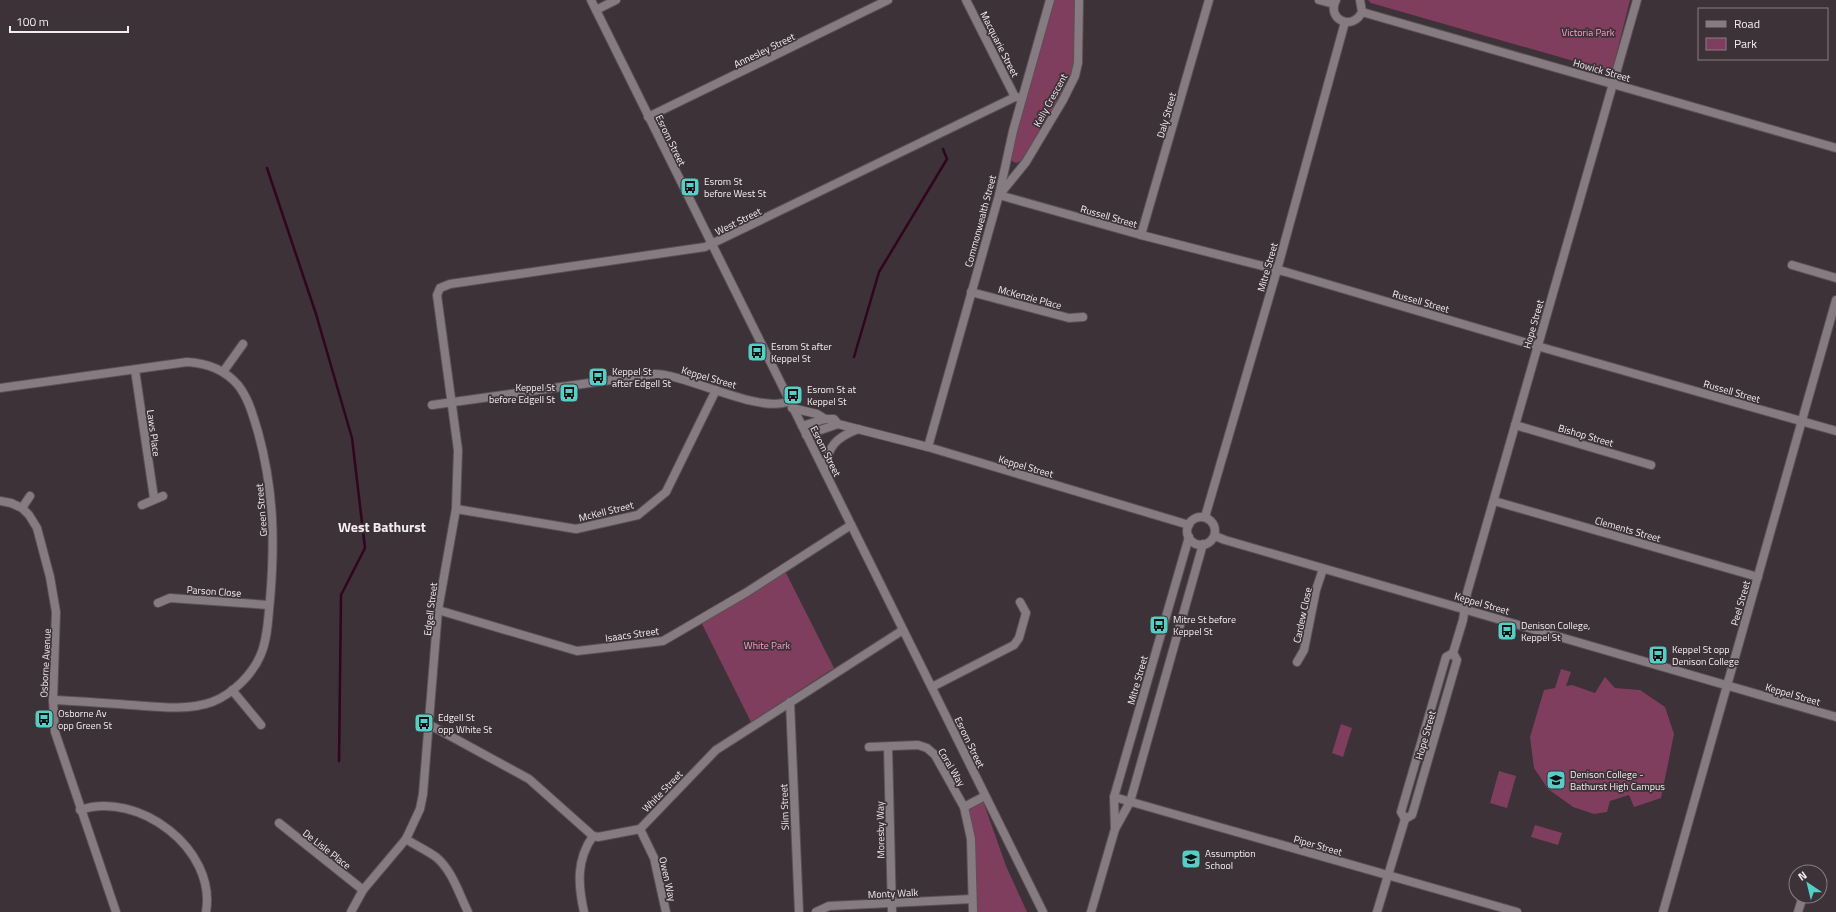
<svg xmlns="http://www.w3.org/2000/svg" width="1836" height="912" viewBox="0 0 1836 912" font-family="'Titillium Web',sans-serif">
<rect width="100%" height="100%" fill="#3c3237"/>
<g fill="#803e5f">
<path d="M1054,0H1075C1075,29 1078,59 1067,86L1023,160L1016,163L1012,161L1010,153Z"/>
<path d="M1368,0H1630L1612,72L1371,3Z"/>
<path d="M785,571L834,668L751,722L701,622Z"/>
<path d="M1561,669L1571,672L1566,686L1572,685L1595,693L1605,677L1615,688L1640,690L1665,707L1674,734L1661,798L1634,807L1629,795L1610,801L1607,812L1594,814L1573,807L1548,789L1534,768L1530,737L1544,690L1555,688Z"/>
<path d="M1341,724L1352,728L1343,757L1332,753Z"/>
<path d="M1499,771L1516,776L1507,808L1490,803Z"/>
<path d="M983,801L1006,866L1027,912H976L965,811Z"/>
<path d="M1535,825L1562,833L1558,845L1531,837Z"/>
</g>
<g fill="none" stroke-linecap="round" stroke-linejoin="round">
<g stroke="#31051e" stroke-width="2.5">
<path d="M267,168L316,314L352,438L365,548L341,595L339,761"/>
<path d="M854,357L879,272L947,159L943,149"/>
</g>
<defs>
<g id="minor">
<path d="M591,0L1043,912"/>
<path d="M966,0L1015,97"/>
<path d="M1319,0L1334,4"/>
<path d="M1336,0C1326,19 1352,32 1362,12L1360,0"/>
<path d="M596,10L616,0"/>
<path d="M1362,12L1836,148"/>
<path d="M648,117L888,0"/>
<path d="M1000,194L1026,162L1063,100L1075,76L1078,63L1079,0"/>
<path d="M999,195L1141,235L1286,272L1537,346L1836,431"/>
<path d="M1141,235L1209,0"/>
<path d="M1792,265L1836,278"/>
<path d="M971,292L1069,318L1083,317"/>
<path d="M135,370L154,498"/>
<path d="M223,372L243,344"/>
<path d="M0,388L187,362C207,363 225,370 238,385C249,399 253,416 258,432C274,490 275,542 270,600C268,618 268,637 261,654C253,674 233,694 212,702C187,711 158,707 131,705C105,703 79,701 53,700"/>
<path d="M432,405L654,374C687,374 761,415 789,401"/>
<path d="M792,408L817,414L825,419"/>
<path d="M1515,425L1651,465"/>
<path d="M802,426L825,419H834L838,424L928,447L1189,525"/>
<path d="M806,435L838,424"/>
<path d="M928,447L999,195L1013,131L1050,0"/>
<path d="M824,469C829,446 835,438 858,429"/>
<path d="M0,501L11,503L22,508L29,515L37,528L50,577L56,612L53,700L55,732L116,912"/>
<path d="M1494,501L1758,577"/>
<path d="M142,505L163,496"/>
<path d="M22,508L30,496"/>
<path d="M456,509L576,529L638,515L666,492L716,390"/>
<path d="M1205,517L1277,270L1345,22"/>
<circle cx="1201" cy="531" r="14"/>
<path d="M1215,536L1225,540L1836,717"/>
<path d="M158,603L170,598L269,605"/>
<path d="M438,610L577,651L663,641L747,592L851,525"/>
<path d="M1297,662L1304,650L1316,590L1323,569"/>
<path d="M932,687L1014,645L1019,638L1026,613L1020,602"/>
<path d="M232,690L261,725"/>
<path d="M790,702L799,912"/>
<path d="M430,725L529,779L593,836L598,837L640,829L716,750L903,630"/>
<path d="M869,747L918,745L927,748L935,755L964,807L971,839L973,912"/>
<path d="M888,747L892,912"/>
<path d="M1114,797L1517,912"/>
<path d="M964,807L985,796"/>
<path d="M80,810C138,790 217,849 206,912"/>
<path d="M1405,819L1401,812L1446,657L1453,653L1463,620L1467,593L1637,0"/>
<path d="M279,823L363,890"/>
<path d="M640,829L654,858L666,912"/>
<path d="M1115,829L1114,797L1189,537"/>
<path d="M406,839C415,845 426,850 436,857C452,870 459,894 468,912"/>
<path d="M351,912L363,890L406,839L420,809L423,794L438,610L456,509L458,450L437,295L440,288L450,284L705,247L1015,97L1022,98"/>
<path d="M584,912C578,885 576,860 593,836"/>
<path d="M816,912L829,906L972,899"/>
<path d="M1091,912L1115,829L1130,802L1203,544"/>
<path d="M1377,912L1405,819L1412,815L1457,660L1453,653"/>
<path d="M1663,912L1836,300"/>
<path d="M1798,912L1803,896"/>
</g>
</defs>
<use href="#minor" stroke="#595155" stroke-width="10"/>
<use href="#minor" stroke="#867b80" stroke-width="8"/>
</g>
<defs>
<symbol id="bus-square" viewBox="-11 -11 22 22"><rect x="-9" y="-9" width="18" height="18" rx="4" fill="#55cec6" stroke="#3c3237"/><path d="M-5-6H5V4H4V6H2V4H-2V6H-4V4H-5ZM-3.5-4V0h7V-4ZM-3.5 1.2v1.5H-2V1.2ZM2 1.2v1.5H3.5V1.2Z" fill="#111"/></symbol>
<symbol id="school-square" viewBox="-11 -11 22 22"><rect x="-9" y="-9" width="18" height="18" rx="4" fill="#55cec6" stroke="#3c3237"/><path d="M0-5L7-2L0 1L-7-2ZM-4 1L0 2.5L4 1V4Q0 6-4 4Z" fill="#111"/></symbol>
</defs>
<g fill-rule="evenodd">
<use href="#bus-square" x="679" y="176" width="22" height="22"/>
<use href="#bus-square" x="746" y="341" width="22" height="22"/>
<use href="#bus-square" x="587" y="366" width="22" height="22"/>
<use href="#bus-square" x="558" y="382" width="22" height="22"/>
<use href="#bus-square" x="782" y="384" width="22" height="22"/>
<use href="#bus-square" x="1148" y="614" width="22" height="22"/>
<use href="#bus-square" x="1496" y="620" width="22" height="22"/>
<use href="#bus-square" x="1647" y="644" width="22" height="22"/>
<use href="#bus-square" x="33" y="708" width="22" height="22"/>
<use href="#bus-square" x="413" y="712" width="22" height="22"/>
<use href="#school-square" x="1545" y="769" width="22" height="22"/>
<use href="#school-square" x="1180" y="848" width="22" height="22"/>
</g>
<g text-anchor="middle" stroke-width="3.5" stroke-linejoin="round" paint-order="stroke">
<g font-size="10" fill="#ff9ecc" stroke="#3c3237">
<text x="1588" y="36">Victoria Park</text>
<text x="767" y="649">White Park</text>
</g>
<g font-size="10" fill="#f4edf0" stroke="#3c3237">
<text transform="translate(1000 44) rotate(63)" y="4">Macquarie Street</text>
<text transform="translate(764 50) rotate(-26)" y="4">Annesley Street</text>
<text transform="translate(1602 70) rotate(16)" y="4">Howick Street</text>
<text transform="translate(1050 100) rotate(-61)" y="4">Kelly Crescent</text>
<text transform="translate(1166 115) rotate(-74)" y="4">Daly Street</text>
<text transform="translate(671 140) rotate(64)" y="4">Esrom Street</text>
<text transform="translate(1109 216) rotate(16)" y="4">Russell Street</text>
<text transform="translate(738 221) rotate(-26)" y="4">West Street</text>
<text transform="translate(980 221) rotate(-75)" y="4">Commonwealth Street</text>
<text transform="translate(1267 267) rotate(-74)" y="4">Mitre Street</text>
<text transform="translate(1030 297) rotate(15)" y="4">McKenzie Place</text>
<text transform="translate(1421 301) rotate(16)" y="4">Russell Street</text>
<text transform="translate(1533 324) rotate(-74)" y="4">Hope Street</text>
<text transform="translate(709 377) rotate(16)" y="4">Keppel Street</text>
<text transform="translate(1732 391) rotate(16)" y="4">Russell Street</text>
<text transform="translate(154 433) rotate(82)" y="4">Laws Place</text>
<text transform="translate(1586 435) rotate(16)" y="4">Bishop Street</text>
<text transform="translate(826 451) rotate(63)" y="4">Esrom Street</text>
<text transform="translate(1026 466) rotate(16)" y="4">Keppel Street</text>
<text transform="translate(261 510) rotate(-95)" y="4">Green Street</text>
<text transform="translate(606 511) rotate(-14)" y="4">McKell Street</text>
<text transform="translate(1628 529) rotate(16)" y="4">Clements Street</text>
<text transform="translate(214 591) rotate(4)" y="4">Parson Close</text>
<text transform="translate(1482 603) rotate(16)" y="4">Keppel Street</text>
<text transform="translate(1740 603) rotate(-74)" y="4">Peel Street</text>
<text transform="translate(430 609) rotate(-83)" y="4">Edgell Street</text>
<text transform="translate(1302 615) rotate(-78)" y="4">Cardew Close</text>
<text transform="translate(632 634) rotate(-8)" y="4">Isaacs Street</text>
<text transform="translate(45 663) rotate(-87)" y="4">Osborne Avenue</text>
<text transform="translate(1137 680) rotate(-74)" y="4">Mitre Street</text>
<text transform="translate(1793 694) rotate(16)" y="4">Keppel Street</text>
<text transform="translate(1425 735) rotate(-74)" y="4">Hope Street</text>
<text transform="translate(970 742) rotate(64)" y="4">Esrom Street</text>
<text transform="translate(952 767) rotate(59)" y="4">Coral Way</text>
<text transform="translate(662 791) rotate(-46)" y="4">White Street</text>
<text transform="translate(784 807) rotate(-92)" y="4">Slim Street</text>
<text transform="translate(880 830) rotate(-91)" y="4">Moresby Way</text>
<text transform="translate(1318 845) rotate(16)" y="4">Piper Street</text>
<text transform="translate(327 849) rotate(38)" y="4">De Lisle Place</text>
<text transform="translate(668 879) rotate(77)" y="4">Owen Way</text>
<text transform="translate(893 893) rotate(-3)" y="4">Monty Walk</text>
</g>
<g font-size="10" fill="#f4edf0" stroke="#3c3237" text-anchor="start">
<text x="704" y="185">Esrom St<tspan x="704" dy="12">before West St</tspan></text>
<text x="771" y="350">Esrom St after<tspan x="771" dy="12">Keppel St</tspan></text>
<text x="612" y="375">Keppel St<tspan x="612" dy="12">after Edgell St</tspan></text>
<text x="555" y="391" text-anchor="end">Keppel St<tspan x="555" dy="12">before Edgell St</tspan></text>
<text x="807" y="393">Esrom St at<tspan x="807" dy="12">Keppel St</tspan></text>
<text x="1173" y="623">Mitre St before<tspan x="1173" dy="12">Keppel St</tspan></text>
<text x="1521" y="629">Denison College,<tspan x="1521" dy="12">Keppel St</tspan></text>
<text x="1672" y="653">Keppel St opp<tspan x="1672" dy="12">Denison College</tspan></text>
<text x="58" y="717">Osborne Av<tspan x="58" dy="12">opp Green St</tspan></text>
<text x="438" y="721">Edgell St<tspan x="438" dy="12">opp White St</tspan></text>
<text x="1570" y="778">Denison College -<tspan x="1570" dy="12">Bathurst High Campus</tspan></text>
<text x="1205" y="857">Assumption<tspan x="1205" dy="12">School</tspan></text>
</g>
<g font-size="14" font-weight="bold" fill="#f4edf0" stroke="#3c3237">
<text x="382" y="532">West Bathurst</text>
</g>
</g>
<rect x="1698" y="8" width="130" height="52" fill="#3c3237" stroke="#867d81"/>
<rect x="1706" y="21" width="20" height="6" fill="#867b80" stroke="#867d81"/>
<text x="1734" y="28" font-size="12" fill="#f4edf0">Road</text>
<rect x="1706" y="38" width="20" height="12" fill="#803e5f" stroke="#867d81"/>
<text x="1734" y="48" font-size="12" fill="#f4edf0">Park</text>
<g transform="translate(1808 884) rotate(325)"><circle r="19" fill="#3c3237" stroke="#867d81"/>
<path d="M0-3L7 15L0 10L-7 15Z" fill="#55cec6"/>
<text y="-6" font-size="11" font-weight="bold" text-anchor="middle" fill="#f4edf0">N</text>
</g>
<path d="M10 26v6h118v-6" fill="none" stroke="#f4edf0" stroke-width="2"/>
<text x="16" y="26" font-size="12" fill="#f4edf0" stroke="#3c3237" stroke-width="3" paint-order="stroke">100 m</text>
</svg>
